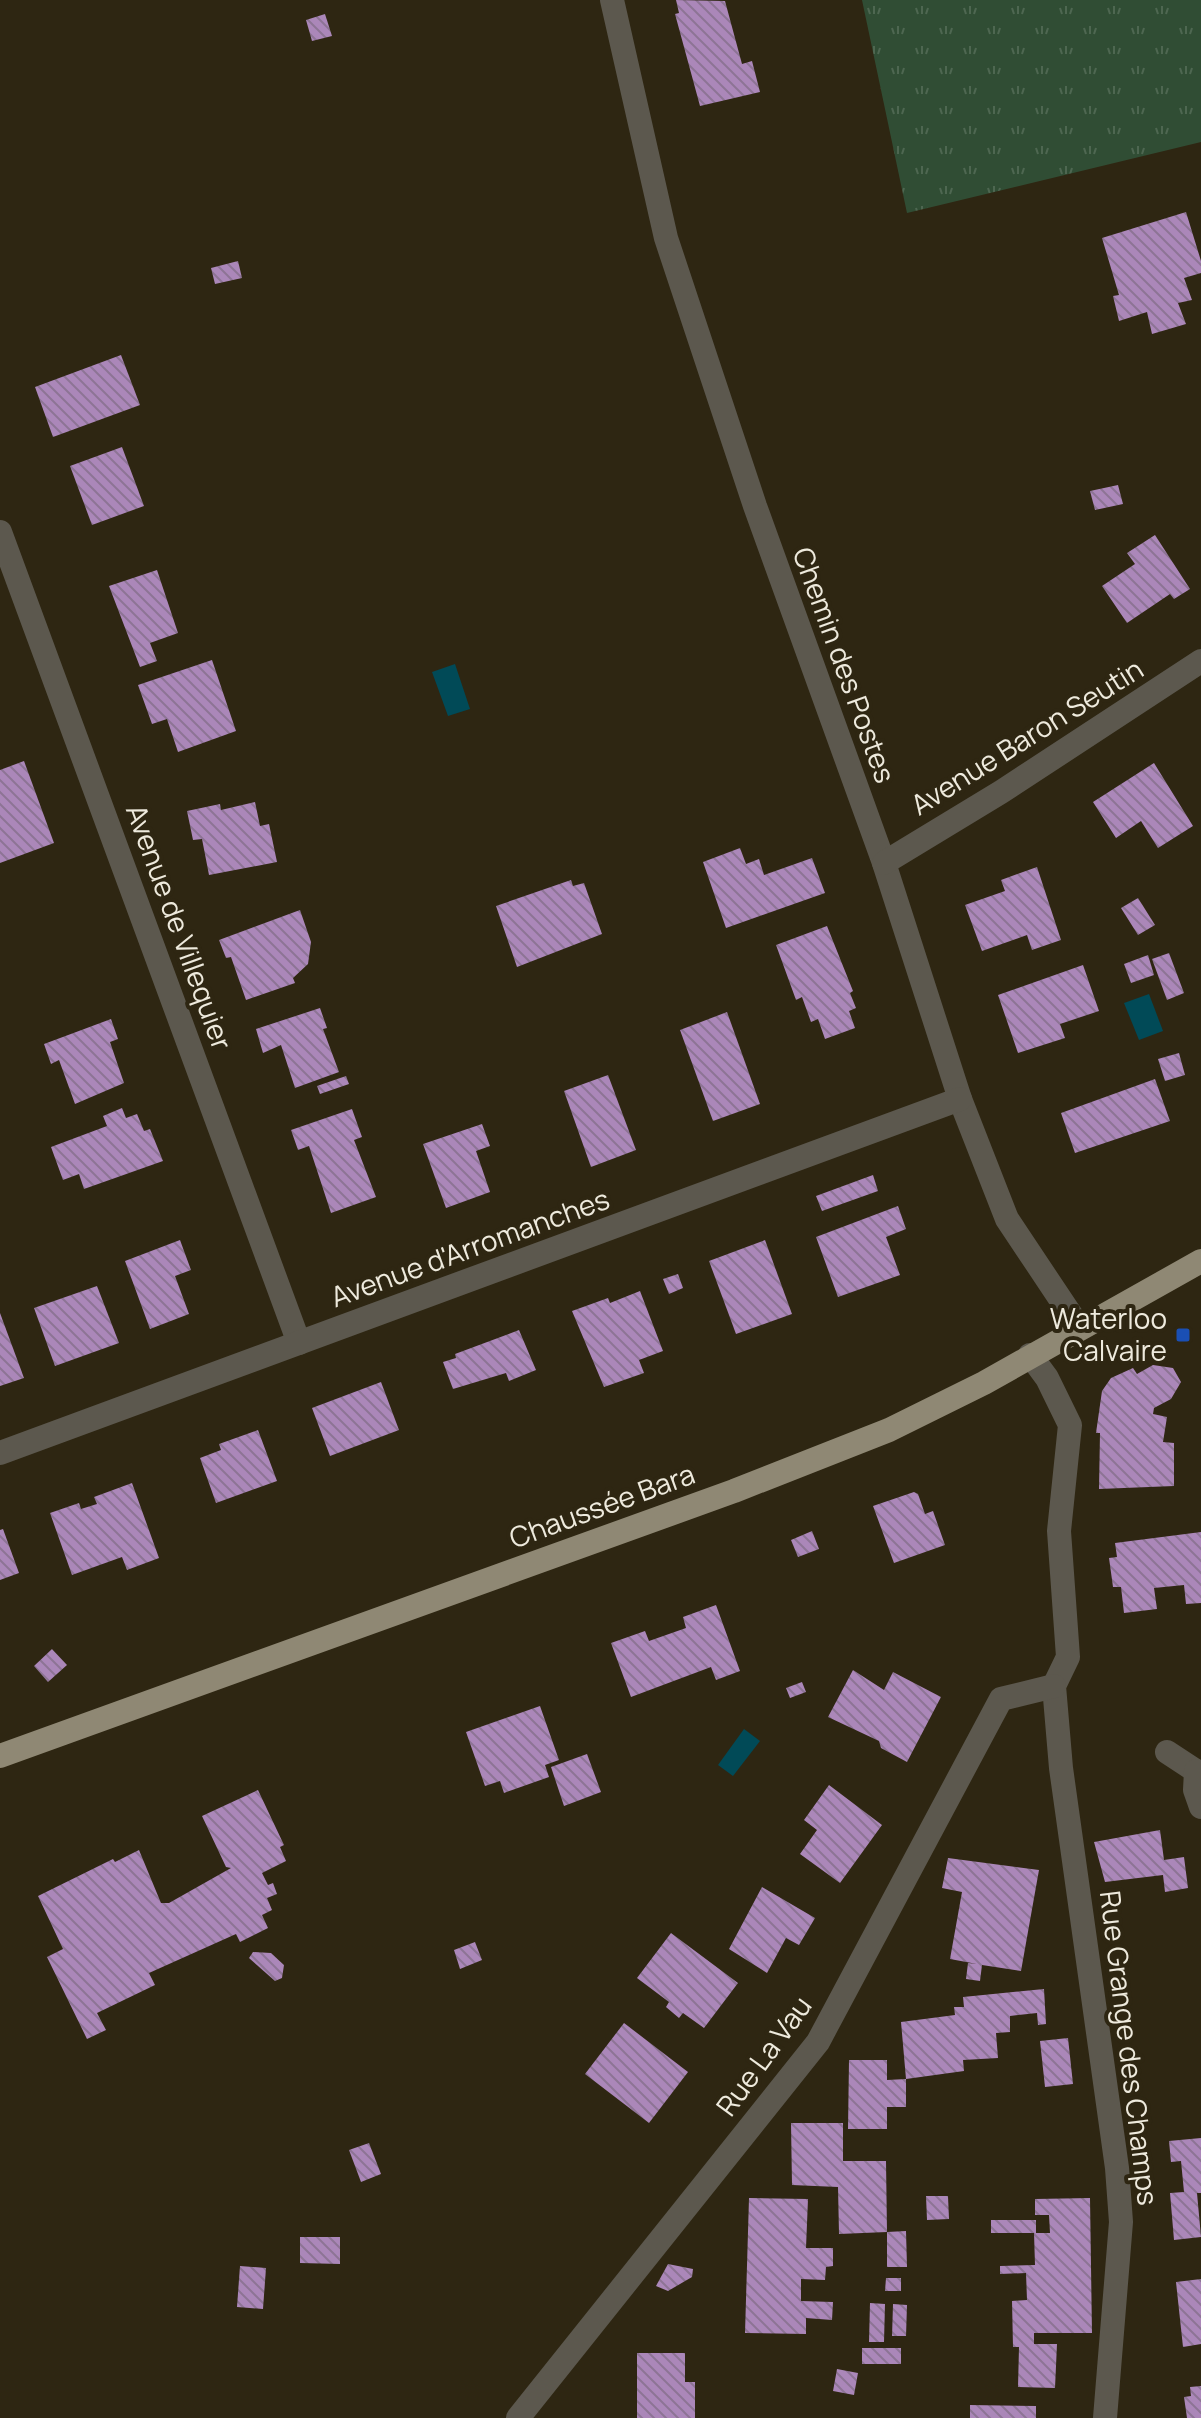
<svg xmlns="http://www.w3.org/2000/svg" width="1201" height="2418" viewBox="0 0 1201 2418" font-family="Manrope,sans-serif">
<defs>
<pattern id="park-tufts" width="24" height="20" patternUnits="userSpaceOnUse" patternTransform="scale(2)"><rect width="24" height="20" fill="#304d34"/><path d="M3 7l-1-3M5 7V3M7 7l1-3M15 17l-1-3M17 17v-4M19 17l1-3" fill="none" stroke="#4e6751"/></pattern>
<pattern id="building-back-hatch" width="6" height="6" patternUnits="userSpaceOnUse" patternTransform="scale(2)"><rect width="6" height="6" fill="#ab87b9"/><path d="M-1 5l2 2M0 0l6 6M5-1l2 2" fill="none" stroke="#8d7495"/></pattern>
</defs>
<rect width="100%" height="100%" fill="#2e2612"/>
<path fill="url(#park-tufts)" d="M862,0H1201V142L907,213Z"/>
<g fill="#014a57">
<path d="M455,664L470,709L448,716L432,672Z"/>
<path d="M1149,994L1163,1031L1139,1040L1124,1003Z"/>
<path d="M744,1729L760,1741L733,1776L718,1765Z"/>
</g>
<g fill="url(#building-back-hatch)">
<path d="M676,0L725,1L742,64L752,61L760,92L700,106L675,14L679,13Z"/>
<path d="M325,14L332,36L312,41L306,20Z"/>
<path d="M1186,212L1201,261V273L1184,278L1192,300L1178,303L1186,324L1152,334L1147,312L1119,321L1113,296L1119,295L1102,238Z"/>
<path d="M238,261L242,278L215,284L211,268Z"/>
<path d="M121,355L140,405L53,437L35,387Z"/>
<path d="M122,447L144,506L92,525L70,466Z"/>
<path d="M1118,485L1123,504L1095,510L1090,491Z"/>
<path d="M1155,535L1190,589L1174,599L1170,594L1127,623L1102,586L1135,564L1127,553Z"/>
<path d="M157,570L178,633L150,643L157,661L140,667L109,586Z"/>
<path d="M212,660L236,731L178,752L167,719L152,724L138,685Z"/>
<path d="M24,761L54,843L0,863V770Z"/>
<path d="M1154,763L1193,826L1158,848L1141,821L1116,838L1093,802Z"/>
<path d="M255,802L260,826L269,824L277,862L209,875L202,839L193,840L187,811L220,804L221,810Z"/>
<path d="M740,848L746,864L759,859L764,875L812,858L825,893L726,928L703,862Z"/>
<path d="M1037,867L1061,940L1032,950L1027,935L982,951L965,905L1005,891L1001,880Z"/>
<path d="M571,880L573,886L584,883L602,934L517,967L496,906Z"/>
<path d="M1138,898L1155,925L1138,935L1121,908Z"/>
<path d="M300,910L311,942L308,964L293,978L295,983L246,1000L231,957L226,958L219,940Z"/>
<path d="M827,926L853,991L850,993L856,1008L849,1011L855,1028L825,1039L818,1019L811,1022L802,997L796,1000L776,945Z"/>
<path d="M1169,953L1184,993L1167,1000L1152,959Z"/>
<path d="M1148,955L1154,975L1131,983L1124,964Z"/>
<path d="M1083,965L1099,1011L1060,1024L1065,1038L1018,1053L998,995Z"/>
<path d="M320,1008L327,1028L323,1029L339,1072L295,1088L281,1045L263,1053L256,1029Z"/>
<path d="M727,1012L760,1104L713,1121L680,1030Z"/>
<path d="M111,1019L118,1039L110,1042L124,1083L75,1104L59,1060L51,1064L44,1044Z"/>
<path d="M1179,1053L1185,1075L1165,1081L1158,1059Z"/>
<path d="M608,1075L636,1150L591,1167L564,1091Z"/>
<path d="M346,1076L349,1084L320,1094L317,1086Z"/>
<path d="M1155,1079L1170,1121L1075,1153L1061,1113Z"/>
<path d="M122,1108L126,1118L137,1114L144,1131L150,1129L163,1161L84,1189L79,1174L63,1180L51,1147L107,1126L103,1116Z"/>
<path d="M352,1109L362,1137L354,1140L376,1197L331,1213L309,1146L298,1150L291,1130Z"/>
<path d="M482,1124L490,1146L476,1151L490,1192L446,1208L423,1144Z"/>
<path d="M873,1175L878,1191L822,1211L816,1196Z"/>
<path d="M898,1206L906,1229L886,1237L900,1275L838,1297L816,1237Z"/>
<path d="M180,1240L191,1270L175,1276L189,1314L150,1329L125,1261Z"/>
<path d="M765,1240L792,1314L736,1334L709,1261Z"/>
<path d="M678,1274L683,1288L669,1294L663,1279Z"/>
<path d="M97,1286L119,1343L55,1366L34,1308Z"/>
<path d="M640,1291L663,1351L639,1360L644,1373L604,1387L572,1311L608,1298L610,1303Z"/>
<path d="M0,1313L24,1378L0,1386Z"/>
<path d="M519,1330L536,1370L509,1381L506,1373L453,1389L443,1362L456,1358L455,1354Z"/>
<path d="M1153,1365L1173,1368L1181,1382L1171,1399L1154,1408L1153,1414L1167,1417L1163,1442L1174,1443V1486L1099,1489L1100,1433H1096L1102,1391L1111,1378L1133,1368L1137,1374Z"/>
<path d="M381,1382L399,1430L330,1456L312,1408Z"/>
<path d="M258,1430L277,1481L216,1503L200,1458L221,1450L219,1444Z"/>
<path d="M132,1483L159,1558L127,1570L122,1557L72,1575L50,1513L79,1503L81,1509L97,1504L94,1497Z"/>
<path d="M914,1492L918,1494L925,1514L933,1511L945,1545L894,1563L873,1506Z"/>
<path d="M3,1529L19,1573L0,1580V1530Z"/>
<path d="M812,1531L819,1549L798,1557L791,1540Z"/>
<path d="M1201,1532V1603L1186,1604L1184,1585L1154,1588L1157,1609L1124,1613L1121,1587H1113L1109,1558L1117,1557L1115,1543Z"/>
<path d="M716,1605L740,1671L716,1680L711,1667L631,1697L611,1643L645,1631L649,1641L686,1628L683,1617Z"/>
<path d="M52,1649L67,1665L48,1682L34,1666Z"/>
<path d="M853,1670L884,1690L893,1672L941,1697L907,1762L881,1748L879,1741L828,1717Z"/>
<path d="M802,1682L806,1692L790,1698L786,1688Z"/>
<path d="M540,1706L559,1760L545,1765L549,1777L504,1793L500,1781L485,1786L466,1732Z"/>
<path d="M587,1754L601,1792L564,1806L551,1767Z"/>
<path d="M829,1785L882,1825L840,1883L800,1854L817,1830L804,1820Z"/>
<path d="M258,1790L284,1845L280,1847L286,1861L262,1873L268,1885L273,1883L277,1894L267,1898L272,1910L262,1915L268,1928L240,1942L236,1934L149,1973L155,1985L97,2013L106,2030L87,2039L47,1957L63,1949L38,1896L113,1859L115,1862L139,1850L161,1903H169L231,1868L226,1867L202,1816Z"/>
<path d="M1160,1830L1164,1860L1184,1857L1188,1888L1165,1892L1163,1875L1105,1882L1094,1842Z"/>
<path d="M948,1858L1039,1870L1021,1971L982,1965L980,1981L966,1979L968,1963L977,1964L950,1959L962,1892L942,1888Z"/>
<path d="M762,1887L815,1918L799,1945L786,1938L767,1973L729,1949Z"/>
<path d="M671,1933L738,1983L704,2028L683,2013L679,2018L666,2007L669,2002L637,1978Z"/>
<path d="M475,1942L482,1960L460,1969L454,1950Z"/>
<path d="M253,1952L271,1953L284,1965L282,1978L275,1981L249,1958Z"/>
<path d="M1044,1989L1046,2024L1038,2025L1037,2013L1010,2016V2032L996,2033L998,2058L963,2060L964,2071L906,2079L901,2022L955,2015L954,2007H964L963,1997Z"/>
<path d="M624,2023L688,2072L649,2123L585,2074Z"/>
<path d="M1068,2038L1073,2084L1045,2087L1040,2041Z"/>
<path d="M849,2060H887V2080L906,2079V2107H887V2129H848Z"/>
<path d="M791,2123H843V2161H886L887,2232L839,2234L838,2187L792,2185Z"/>
<path d="M1201,2138V2193H1197L1201,2237L1174,2240L1170,2193L1184,2192L1181,2161L1171,2162L1169,2141Z"/>
<path d="M369,2143L381,2174L361,2182L349,2150Z"/>
<path d="M926,2196H948L949,2219L927,2220Z"/>
<path d="M749,2198L808,2199L806,2248H833V2266L826,2267L825,2280L801,2279V2301L833,2302L832,2320L806,2318V2334L745,2333Z"/>
<path d="M1090,2198L1092,2333H1034V2344H1057L1055,2388L1018,2387L1019,2347H1013L1012,2301L1027,2300L1026,2273L1000,2274V2266L1035,2265L1034,2233H991V2220H1036V2233H1050L1049,2215H1035V2199Z"/>
<path d="M906,2231L907,2267H887V2232Z"/>
<path d="M300,2237H340V2264L300,2263Z"/>
<path d="M668,2264L693,2269L692,2277L668,2291L656,2286Z"/>
<path d="M240,2266L266,2268L263,2309L237,2307Z"/>
<path d="M886,2278H901V2291H885Z"/>
<path d="M1201,2279V2344L1183,2347L1176,2282Z"/>
<path d="M870,2303L885,2304L884,2342H869Z"/>
<path d="M893,2304L907,2305L906,2336H892Z"/>
<rect x="862" y="2348" width="39" height="16"/>
<path d="M637,2353H685V2382H695V2418H637Z"/>
<path d="M837,2369L858,2373L854,2395L833,2391Z"/>
<path d="M1201,2386V2418H1187L1184,2397L1191,2396L1190,2387Z"/>
<path d="M970,2405L1036,2406V2418H970Z"/>
</g>
<g fill="none" stroke-linecap="round" stroke-linejoin="round">
<g stroke="#5c584e" stroke-width="24">
<path d="M612,0L666,238L755,506L884,863L960,1099L1007,1219L1079,1327"/>
<path d="M0,532L299,1343"/>
<path d="M884,863L1001,792L1201,661"/>
<path d="M1030,1355L1047,1378L1070,1425L1059,1531L1068,1657L1054,1686L1061,1768L1117,2168L1121,2222L1105,2418"/>
<path d="M0,1453L960,1099"/>
<path d="M1167,1752L1196,1771"/>
<path d="M1196,1771L1195,1790L1201,1807"/>
<path d="M518,2418L818,2042L1001,1699L1054,1686"/>
</g>
<path stroke="#8f8874" stroke-width="24" d="M0,1756L734,1491L889,1430L984,1383L1201,1261"/>
</g>
<rect fill="#1a4fb4" stroke="#2e2612" stroke-width="3" x="1175" y="1327" width="16" height="16" rx="4"/>
<g text-anchor="middle" stroke-width="8" stroke-linejoin="round" paint-order="stroke">
<g font-size="28" fill="#eeeadd" stroke="#2e2612">
<text transform="translate(844 665) rotate(70)" y="10">Chemin des Postes</text>
<text transform="translate(1027 737) rotate(-32)" y="10">Avenue Baron Seutin</text>
<text transform="translate(179 927) rotate(70)" y="10">Avenue de Villequier</text>
<text transform="translate(470 1248) rotate(-20)" y="10">Avenue d'Arromanches</text>
<text transform="translate(602 1506) rotate(-20)" y="10">Chaussée Bara</text>
<text transform="translate(1129 2048) rotate(83)" y="10">Rue Grange des Champs</text>
<text transform="translate(764 2056) rotate(-54)" y="10">Rue La Vau</text>
</g>
<g font-size="28" fill="#eeeadd" stroke="#2e2612" text-anchor="end">
<text x="1167" y="1329">Waterloo<tspan x="1167" dy="32">Calvaire</tspan></text>
</g>
</g>
</svg>
